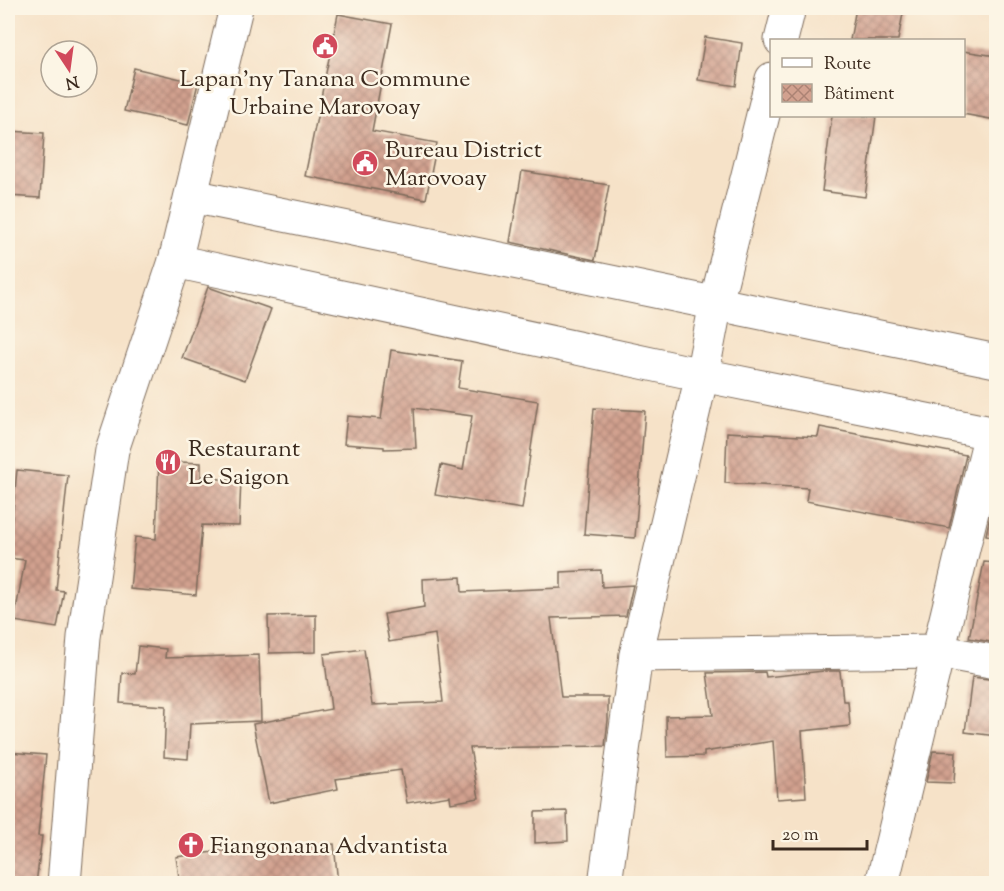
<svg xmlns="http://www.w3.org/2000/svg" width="1004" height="891" viewBox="0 0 1004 891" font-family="'Sorts Mill Goudy',serif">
<defs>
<pattern id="building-cross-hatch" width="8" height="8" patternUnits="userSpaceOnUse" patternTransform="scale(1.5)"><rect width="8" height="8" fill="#d2a18f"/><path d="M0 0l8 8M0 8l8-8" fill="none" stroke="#ac8374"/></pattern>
</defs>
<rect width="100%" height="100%" fill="#fcf5e5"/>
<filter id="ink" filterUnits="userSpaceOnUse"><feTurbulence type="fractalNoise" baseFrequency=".0167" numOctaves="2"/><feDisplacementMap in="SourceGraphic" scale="12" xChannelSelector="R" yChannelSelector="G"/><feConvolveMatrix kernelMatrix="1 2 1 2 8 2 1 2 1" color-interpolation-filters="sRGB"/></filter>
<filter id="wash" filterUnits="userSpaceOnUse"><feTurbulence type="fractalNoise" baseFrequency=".008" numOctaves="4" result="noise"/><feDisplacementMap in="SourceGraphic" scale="24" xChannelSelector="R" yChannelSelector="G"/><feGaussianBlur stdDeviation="1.35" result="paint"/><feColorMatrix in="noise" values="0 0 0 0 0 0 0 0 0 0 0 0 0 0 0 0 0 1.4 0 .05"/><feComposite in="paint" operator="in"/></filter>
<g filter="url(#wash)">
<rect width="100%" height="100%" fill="#f6e2c8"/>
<g id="blocks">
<g fill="url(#building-cross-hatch)">
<path d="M856,8H904L898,40H850Z"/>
<path d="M338,14L392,24L372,131L437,143L426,199L305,176Z"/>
<path d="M705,37L742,43L736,86L698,80Z"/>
<path d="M963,51L996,56V120L963,114Z"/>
<path d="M134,68L198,83L188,125L124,111Z"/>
<path d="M832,116H876L865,197L822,191Z"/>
<path d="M8,131L44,133L40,198L8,196Z"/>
<path d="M522,171L609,185L595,260L510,242Z"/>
<path d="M208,287L271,309L245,380L182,358Z"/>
<path d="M391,350L462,361L458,388L538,401L522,509L435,495L441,465L463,470L472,416L414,408L416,448L384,449V447L344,444L347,416L381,419Z"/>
<path d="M594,408L645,411L635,538L584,534Z"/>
<path d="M820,427L966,455L949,528L806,501L808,488L725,483L727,432L818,437Z"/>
<path d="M159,461L201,463V478L241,480L239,526L202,525L196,595L130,589L135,537L156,539Z"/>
<path d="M17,470L68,475L56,590L64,591L57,628L14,621L25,560L8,558Z"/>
<path d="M996,490V537L986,535Z"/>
<path d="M984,562L996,563V643L969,638Z"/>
<path d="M601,570L602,587L633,585L626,616L551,618L561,697H608V720L605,746L470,748L479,798L451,803L450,796L407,803L401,770L336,779L338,789L269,803L253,724L331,709L324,654L364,649L372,705L443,702L435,634L389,642L384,614L424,607L423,579L461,577L462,592L561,588V572Z"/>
<path d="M316,615V652L269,653L268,616Z"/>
<path d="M138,646L166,649L165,658L259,655L261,721L190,724L188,759L164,757L166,706L120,703L122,673L135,674Z"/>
<path d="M824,671H840L843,701H848L850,726L802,731L806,797L777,799L773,741L704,752V756L667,757L666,716L713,715L707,673L765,672L766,677Z"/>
<path d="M972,677L996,680V736L965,732Z"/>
<path d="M933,751L956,752L954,783L926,782Z"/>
<path d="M8,752L46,755L38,836H42L36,884H8Z"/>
<path d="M567,811L568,841L535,843V812Z"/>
<path d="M334,844L338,884H180L176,857L259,846L260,852Z"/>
</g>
</g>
</g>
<g filter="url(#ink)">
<use href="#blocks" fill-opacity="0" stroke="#7c6a5a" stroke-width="1.5"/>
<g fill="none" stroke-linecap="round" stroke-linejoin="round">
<defs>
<g id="minor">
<path d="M781,40L789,8"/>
<path d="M192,196L996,361"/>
<path d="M175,261L702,375L996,434"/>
<path d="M636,655L937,651L996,662"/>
<path d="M64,884L84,637L112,450L175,261L236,8"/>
<path d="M605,884L636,655L702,375L716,303L772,79"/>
<path d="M882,884L991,433"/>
</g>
</defs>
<use href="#minor" stroke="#7c6a5a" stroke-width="35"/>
<use href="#minor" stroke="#fff" stroke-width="33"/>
</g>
</g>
<defs>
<symbol id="civic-disc" viewBox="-11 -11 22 22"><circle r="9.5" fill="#d1495b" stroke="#fcf5e5"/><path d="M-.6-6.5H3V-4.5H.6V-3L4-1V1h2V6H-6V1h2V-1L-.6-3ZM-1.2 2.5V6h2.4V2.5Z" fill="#fff"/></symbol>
<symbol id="restaurant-disc" viewBox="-11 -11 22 22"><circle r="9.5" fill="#d1495b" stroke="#fcf5e5"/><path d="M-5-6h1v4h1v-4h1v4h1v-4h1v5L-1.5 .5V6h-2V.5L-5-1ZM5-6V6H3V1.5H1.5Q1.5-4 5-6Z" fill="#fff"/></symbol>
<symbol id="church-disc" viewBox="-11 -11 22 22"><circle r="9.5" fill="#d1495b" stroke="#fcf5e5"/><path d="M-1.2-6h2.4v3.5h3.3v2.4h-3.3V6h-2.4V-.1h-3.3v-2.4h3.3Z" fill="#fff"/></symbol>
</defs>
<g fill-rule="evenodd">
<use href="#civic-disc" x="310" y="31" width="30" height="30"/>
<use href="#civic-disc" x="350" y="148" width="30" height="30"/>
<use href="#restaurant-disc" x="153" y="447" width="30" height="30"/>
<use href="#church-disc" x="176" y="830" width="30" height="30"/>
</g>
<g text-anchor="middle" stroke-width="5" stroke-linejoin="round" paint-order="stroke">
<g font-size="24" fill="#3b2a1e" stroke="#fcf5e5" text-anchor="start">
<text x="325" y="86" text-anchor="middle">Lapan'ny Tanana Commune<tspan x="325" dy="28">Urbaine Marovoay</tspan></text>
<text x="385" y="157">Bureau District<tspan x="385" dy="28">Marovoay</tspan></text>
<text x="188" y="456">Restaurant<tspan x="188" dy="28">Le Saigon</tspan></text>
<text x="210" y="853">Fiangonana Advantista</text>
</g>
</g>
<rect width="1004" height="891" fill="none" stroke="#fcf5e5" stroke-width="30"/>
<rect x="770" y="39" width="195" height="78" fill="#fcf5e5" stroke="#afa495" stroke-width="1.5"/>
<rect x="782" y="58" width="30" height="9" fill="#ffffff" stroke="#afa495" stroke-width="1.5"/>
<text x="824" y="69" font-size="18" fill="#3b2a1e">Route</text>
<rect x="782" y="84" width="30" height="18" fill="url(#building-cross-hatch)" stroke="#afa495" stroke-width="1.5"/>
<text x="824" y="99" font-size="18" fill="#3b2a1e">Bâtiment</text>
<g transform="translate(69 69) rotate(167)"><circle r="28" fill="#fcf5e5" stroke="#afa495" stroke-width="1.5"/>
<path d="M0-4.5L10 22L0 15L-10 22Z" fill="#d1495b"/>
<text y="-9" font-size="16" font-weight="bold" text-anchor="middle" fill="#3b2a1e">N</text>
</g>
<path d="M773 840v9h94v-9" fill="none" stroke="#3b2a1e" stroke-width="3"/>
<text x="782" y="840" font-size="18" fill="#3b2a1e" stroke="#fcf5e5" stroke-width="4.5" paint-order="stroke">20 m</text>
</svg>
